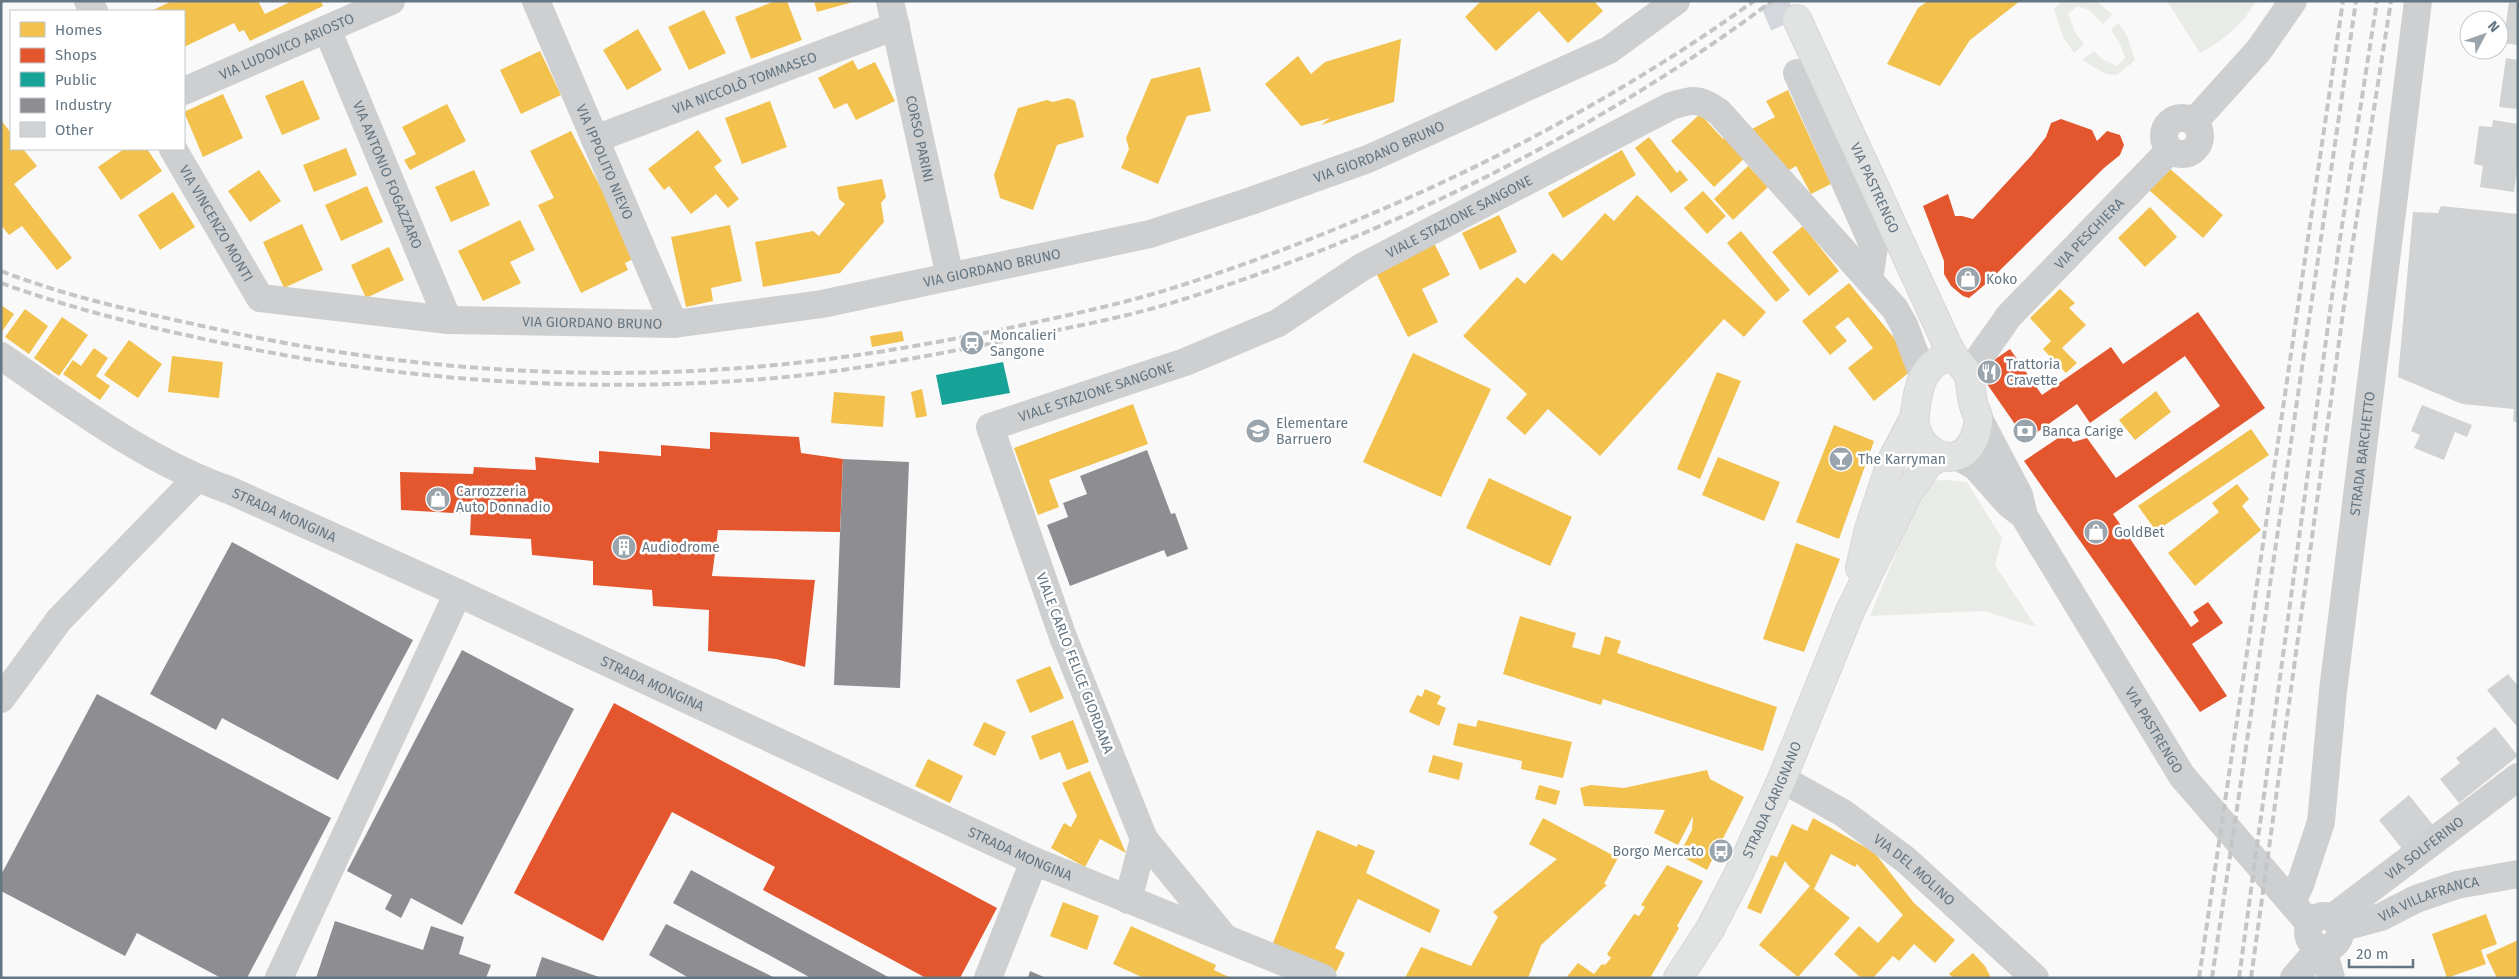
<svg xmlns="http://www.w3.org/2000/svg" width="2519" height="979" viewBox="0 0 2519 979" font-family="'Fira Sans',sans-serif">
<rect width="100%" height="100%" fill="#f9f9f9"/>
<g fill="#e8ebe6">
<path d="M2062,1H2096L2112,14L2103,24L2089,10L2077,6L2068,14L2076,34L2084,44L2074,53L2063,37L2054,9Z"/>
<path d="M2167,1H2256C2243,25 2223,40 2200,53Z"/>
<path d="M2118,23L2127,36L2135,60L2117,75L2106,74L2082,60L2094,51L2103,60L2117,66L2125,58L2121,46L2111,30Z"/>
<path d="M1945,480L1967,482L2002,538L1995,565L2036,627L1984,611L1870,616L1918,500L1928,481Z"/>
</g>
<g fill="#f2c14e">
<path d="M172,1H258L265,14L292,1H321L323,6L250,41L244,30L239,32L234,23L184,47V11H151Z"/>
<path d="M775,1H787L802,40L751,59L735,17Z"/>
<path d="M814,1H853V2L817,12Z"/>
<path d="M1481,1H1594L1603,11L1568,43L1539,11L1496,51L1465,17Z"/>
<path d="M1928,1H2020L1970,40L1940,86L1887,64L1918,8Z"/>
<path d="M704,10L726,53L689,70L668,27Z"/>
<path d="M638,29L662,70L627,90L603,50Z"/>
<path d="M1401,39L1394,102L1321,125L1330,118L1301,126L1265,84L1298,56L1311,74L1325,62Z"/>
<path d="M540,51L561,95L521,114L500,70Z"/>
<path d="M853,60L858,70L875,62L895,101L856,120L847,103L834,109L818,78Z"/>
<path d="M1200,67L1211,111L1187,116L1158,184L1121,168L1129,149L1126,138L1151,79Z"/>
<path d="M303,80L320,119L282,135L265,96Z"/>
<path d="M1788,90L1831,184L1811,194L1796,166L1786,172L1750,130L1775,117L1766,101Z"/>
<path d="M223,94L243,138L203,157L184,112Z"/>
<path d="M1068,98L1075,101L1084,137L1057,145L1033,210L1000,198L994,175L1018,108L1047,100L1053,102Z"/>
<path d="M770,101L787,147L742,164L725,118Z"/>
<path d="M447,104L466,141L410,170L404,160L416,154L402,127Z"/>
<path d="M1700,114L1723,139L1727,135L1747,156L1714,187L1671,141Z"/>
<path d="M1,120L11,133V149H23L37,166L14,184L72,258L57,270L22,226L9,235L1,225Z"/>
<path d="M698,130L722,161L714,167L739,199L728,208L716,194L691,214L669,186L664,190L648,169Z"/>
<path d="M571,131L637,257L625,263L628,270L581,293L538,205L554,198L530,151Z"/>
<path d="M1649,137L1677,173L1680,170L1688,180L1671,193L1635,148Z"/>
<path d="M346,148L357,175L314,192L303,165Z"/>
<path d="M124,149H147L162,171L121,200L98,167Z"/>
<path d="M1622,150L1636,175L1563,218L1548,193Z"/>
<path d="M1748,166L1768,187L1733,220L1714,199Z"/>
<path d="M2169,168L2223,215L2203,238L2149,190Z"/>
<path d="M259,170L281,201L250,222L228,191Z"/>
<path d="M474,170L490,205L451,222L435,187Z"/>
<path d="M882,179L886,197L881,203L884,222L840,273L763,287L755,242L813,231L819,236L845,204L839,199L837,187Z"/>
<path d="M367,186L383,222L341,241L325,205Z"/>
<path d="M1703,191L1726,216L1707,234L1684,208Z"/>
<path d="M173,192L195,227L160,250L138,215Z"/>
<path d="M1637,195L1766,312L1744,337L1724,319L1600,456L1548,409L1525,435L1506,418L1527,394L1463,336L1517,277L1525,284L1553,253L1562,261L1605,213L1614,221Z"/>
<path d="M2150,207L2177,237L2145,267L2118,238Z"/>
<path d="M1499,215L1517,252L1480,270L1462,233Z"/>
<path d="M520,220L535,250L510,262L521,283L483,301L458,251Z"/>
<path d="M302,224L323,270L284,288L263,242Z"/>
<path d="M730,225L742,281L711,288L713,301L686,307L671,237Z"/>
<path d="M1803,226L1839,271L1809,296L1772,252Z"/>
<path d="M1741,231L1790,290L1776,302L1727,243Z"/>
<path d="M1432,239L1450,275L1422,289L1438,322L1408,337L1374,269Z"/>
<path d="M389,247L404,280L366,298L351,265Z"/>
<path d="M1849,283L1917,366L1874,401L1848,368L1873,348L1848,317L1835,327L1847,341L1830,355L1802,321Z"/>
<path d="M2060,289L2075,303L2069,308L2086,325L2062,348L2077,363L2066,373L2043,349L2051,341L2030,318Z"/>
<path d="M1,305L14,314L1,333Z"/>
<path d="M25,309L48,326L29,354L5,337Z"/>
<path d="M62,317L88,335L59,376L34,358Z"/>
<path d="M902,331L904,341L872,347L870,336Z"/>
<path d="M129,340L162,364L138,398L104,375Z"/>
<path d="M94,348L108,358L96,376L110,386L100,400L63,374L73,360L81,366Z"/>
<path d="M1413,353L1491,389L1441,497L1363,462Z"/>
<path d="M172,356L223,362L219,398L168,392Z"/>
<path d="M1717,372L1741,381L1700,479L1677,469Z"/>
<path d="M922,389L927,416L916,418L911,392Z"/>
<path d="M2156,391L2171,412L2135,440L2119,420Z"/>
<path d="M834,392L885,396L883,427L831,423Z"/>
<path d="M1133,404L1148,444L1049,480L1059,507L1038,515L1014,448Z"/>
<path d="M1834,425L1874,441L1839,539L1796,522Z"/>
<path d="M2251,429L2269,455L2156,531L2138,506Z"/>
<path d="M1718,457L1780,482L1764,521L1702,495Z"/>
<path d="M1489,478L1572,517L1550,566L1466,528Z"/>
<path d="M2237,484L2249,499L2242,506L2261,530L2195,586L2168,553L2219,512L2212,503Z"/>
<path d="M1796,543L1840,559L1804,652L1763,639Z"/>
<path d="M1520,616L1576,633L1572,647L1600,655L1605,636L1621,641L1617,653L1777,707L1763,751L1603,699L1601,705L1503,674Z"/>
<path d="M1050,666L1064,698L1030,713L1016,680Z"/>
<path d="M1425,689L1441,696L1437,704L1446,708L1439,726L1409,712L1417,695L1422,697Z"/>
<path d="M1073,720L1089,762L1067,770L1060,752L1040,760L1031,736Z"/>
<path d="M1478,720L1572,742L1563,778L1521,769L1522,761L1453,745L1458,723L1476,727Z"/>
<path d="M984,722L1006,732L995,756L973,745Z"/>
<path d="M1433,755L1463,763L1459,780L1428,772Z"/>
<path d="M928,759L963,776L950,803L915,786Z"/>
<path d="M1707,770L1710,779L1744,797L1707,870L1679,855L1692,830L1693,816L1678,845L1654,833L1665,810L1584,806L1580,788L1591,785L1624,788Z"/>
<path d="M1090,771L1126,853L1100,839L1085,867L1051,848L1064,823L1071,827L1077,816L1062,783Z"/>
<path d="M1539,785L1560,791L1556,805L1535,799Z"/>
<path d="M1543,818L1618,858L1604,884L1607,885L1541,945L1528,978H1405L1421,947L1471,966L1498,917L1493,912L1557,859L1529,844Z"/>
<path d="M1813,818L1874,852L1914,903L1955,940L1935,963L1914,944L1899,961L1893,956L1873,978H1861L1834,954L1859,926L1878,943L1903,915L1857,864L1855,867L1831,854L1814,889L1850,918L1798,977L1759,945L1810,886L1789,867L1785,861L1761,914L1747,908L1771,855L1777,857L1792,824L1807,831Z"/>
<path d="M1317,830L1357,847L1358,844L1375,851L1366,873L1440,910L1430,933L1358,899L1335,948L1345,953L1336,972L1273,943Z"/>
<path d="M1667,865L1703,881L1677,926L1679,928L1650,978H1566L1578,963L1594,974L1602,964L1605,965L1611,958L1607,954L1634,914L1639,916L1645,907L1641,905Z"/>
<path d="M1063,902L1099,916L1087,950L1050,936Z"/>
<path d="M2486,914L2497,944L2481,950L2486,964L2447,978L2432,934Z"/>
<path d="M1131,926L1216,965L1214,970L1231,978H1144L1113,964Z"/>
<path d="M2518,940V978H2497L2486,955Z"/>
<path d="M1973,953L1985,966L1991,978H1953L1949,974Z"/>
</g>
<g fill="#e4572e">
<path d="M2061,119L2092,130L2097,141L2107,131L2120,135L2124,145L2120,155L2104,168L1988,282L1969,298L1963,296L1951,286L1944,274V261L1923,206L1948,194L1955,216H1962L1973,219L2031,156L2046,137L2051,123Z"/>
<path d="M2198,312L2265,408L2113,514L2191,627L2199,621L2193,612L2208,602L2223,623L2192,644L2227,696L2200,712L2024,461L2067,432L2073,442L2087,438L2116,478L2220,406L2185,356L2090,423L2077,404L2026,440L1978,371L2010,349L2042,395L2111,347L2123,364Z"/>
<path d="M710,432L799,437L801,453L843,459L840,532L718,530L712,576L815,580L805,667L776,659L708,651L709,610L653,606L652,590L593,585V561L532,555L531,539L470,535L471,514L401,510L400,472L473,474L474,467L536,470L535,457L599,463V451L661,456V445L710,449Z"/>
<path d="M614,703L997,908L960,978H926L763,890L775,867L672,812L603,941L514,893Z"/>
</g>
<path fill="#17a398" d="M1003,362L1010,393L942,405L936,375Z"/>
<g fill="#8d8d92">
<path d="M1147,450L1171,514L1175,513L1188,549L1167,557L1164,550L1070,586L1047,525L1068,517L1063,503L1087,494L1080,476Z"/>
<path d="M843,459L909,462L900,688L834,685Z"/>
<path d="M232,542L413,640L338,780L222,718L216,730L150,694Z"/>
<path d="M462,650L574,709L462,925L411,898L401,918L385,909L392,895L347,871Z"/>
<path d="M97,694L331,818L247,978H221L137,933L125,956L1,891V875Z"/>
<path d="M691,870L890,978H811L673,903Z"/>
<path d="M335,921L423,950L431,926L464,937L459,954L491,965L486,978H316Z"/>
<path d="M666,924L775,978H689L649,955Z"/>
<path d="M542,957L599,977V978H535Z"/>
<path d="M1030,971L1046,978H1028Z"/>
</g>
<g fill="#d0d2d3">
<path d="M2509,2L2518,3V45L2503,43Z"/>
<path d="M2506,58L2518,60V109L2499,107Z"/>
<path d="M2493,120L2518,124V163L2514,192L2480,187L2483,166L2474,164L2479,126L2492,127Z"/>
<path d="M2441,206L2518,214V423L2513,421L2514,409L2462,404L2398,377L2413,212L2438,213Z"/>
<path d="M2422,405L2472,425L2467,437L2455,432L2444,460L2414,448L2420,435L2411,431Z"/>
<path d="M2508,674L2518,686V728L2487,690Z"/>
<path d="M2495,727L2518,756L2459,803L2440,779L2460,763L2456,758Z"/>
<path d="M2409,795L2433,825L2403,850L2379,820Z"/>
</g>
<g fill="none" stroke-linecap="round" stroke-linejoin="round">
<path stroke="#d4d8dc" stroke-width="28" stroke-dasharray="28 14" stroke-linecap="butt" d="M1774,1L1784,25"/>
<defs>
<g id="major">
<path id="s15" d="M1797,19L1935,318C1941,330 1946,344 1953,355C1958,363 1965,367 1969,377C1971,385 1971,394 1973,403C1974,408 1977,412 1978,417C1979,423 1977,430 1975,436C1960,477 1910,451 1915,413C1918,388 1923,358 1954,357"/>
<path d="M1860,568L1869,529L1892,460L1914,418"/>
<path id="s16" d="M1678,978L1710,929L1739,873L1782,779L1850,611L1909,491L1929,463L1940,457"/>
</g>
</defs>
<use href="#major" stroke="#d5d6d7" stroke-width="30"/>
<g stroke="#cecfd0" stroke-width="28">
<path d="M88,1L94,11"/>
<path id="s1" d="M536,1L674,324"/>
<path id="s2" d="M890,1L950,277"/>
<path id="s3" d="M327,29L448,320"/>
<path d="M1797,73L1874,247L1869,280"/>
<path id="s4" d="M184,91L391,1"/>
<circle cx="2182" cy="136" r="18"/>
<path d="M2194,122L2259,50L2293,1"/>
<path id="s5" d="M595,139L896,26"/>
<path id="s6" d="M173,149L260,298L448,320L674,324L822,304L1150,234L1251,201L1368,159L1609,50L1676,1"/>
<path id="s7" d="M1,356C73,405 146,461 229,490L458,593L1034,861L1323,978"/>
<path id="s8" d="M1969,377C1979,354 1995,338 2008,317L2170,150"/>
<path id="s9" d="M1979,419L2019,495L2024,516L2182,776L2310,924"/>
<path d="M1956,455L1976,467L2008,503L2019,512"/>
<path d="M1,699L59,620L197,478"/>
<path id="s10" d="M1782,779L1843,813L1906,860L2035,978"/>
<path d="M1144,839L1224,937"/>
<path id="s11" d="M1128,900L1144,839L1063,637L990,427L1185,362L1278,323L1362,267L1671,106C1693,99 1700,98 1719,112L1895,309L1904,325L1923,375"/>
<path id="s12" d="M2292,901L2300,885L2321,822L2333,691L2418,1"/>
<circle cx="2324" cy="932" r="16"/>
<path id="s13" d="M2332,918L2518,777"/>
<path id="s14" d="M2340,928L2381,917L2416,899L2457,885L2518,874"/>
<path d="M2323,949L2331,978"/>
<path d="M279,978L458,593"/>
<path d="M988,978L1034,861"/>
<path d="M2294,978L2320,948"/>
</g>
<use href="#major" stroke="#e1e2e2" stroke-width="28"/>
<g stroke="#c3c5c6" stroke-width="4" stroke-dasharray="8 4" stroke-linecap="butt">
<path d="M1,271C70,298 144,313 216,329C404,371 603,384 795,363C869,355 941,342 1014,327C1068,315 1123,304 1176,287C1261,260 1344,227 1426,190C1541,137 1651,75 1754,1"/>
<path d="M1,283C75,310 151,328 227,344C413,383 607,395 796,376C867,368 938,354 1008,340C1066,328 1125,318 1181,300C1389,235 1598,132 1772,1"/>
<path d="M2199,978L2343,1"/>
<path d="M2212,978L2356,1"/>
<path d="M2239,978L2339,245L2377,1"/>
<path d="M2251,978L2352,248L2391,1"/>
</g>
</g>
<defs>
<symbol id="shop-disc" viewBox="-11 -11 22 22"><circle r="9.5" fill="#99a4ac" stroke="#fff"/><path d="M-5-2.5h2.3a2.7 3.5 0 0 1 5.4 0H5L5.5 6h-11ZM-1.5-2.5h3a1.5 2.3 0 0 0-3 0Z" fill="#fff"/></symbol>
<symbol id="station-disc" viewBox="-11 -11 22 22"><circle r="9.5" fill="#99a4ac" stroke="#fff"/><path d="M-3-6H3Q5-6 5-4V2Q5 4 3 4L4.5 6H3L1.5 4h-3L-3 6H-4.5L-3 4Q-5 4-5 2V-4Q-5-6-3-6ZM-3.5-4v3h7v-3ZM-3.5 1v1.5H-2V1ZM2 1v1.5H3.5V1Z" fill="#fff"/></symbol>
<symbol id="restaurant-disc" viewBox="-11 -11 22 22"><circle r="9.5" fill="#99a4ac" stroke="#fff"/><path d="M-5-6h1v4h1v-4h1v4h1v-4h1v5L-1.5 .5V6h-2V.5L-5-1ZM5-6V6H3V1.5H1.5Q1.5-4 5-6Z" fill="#fff"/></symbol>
<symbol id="school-disc" viewBox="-11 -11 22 22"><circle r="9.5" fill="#99a4ac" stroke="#fff"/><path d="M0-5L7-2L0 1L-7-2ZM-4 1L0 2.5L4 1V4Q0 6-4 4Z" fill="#fff"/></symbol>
<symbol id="bank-disc" viewBox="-11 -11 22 22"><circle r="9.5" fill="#99a4ac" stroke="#fff"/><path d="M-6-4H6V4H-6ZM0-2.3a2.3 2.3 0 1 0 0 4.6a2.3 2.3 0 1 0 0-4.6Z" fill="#fff"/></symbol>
<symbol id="bar-disc" viewBox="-11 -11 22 22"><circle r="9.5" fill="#99a4ac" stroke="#fff"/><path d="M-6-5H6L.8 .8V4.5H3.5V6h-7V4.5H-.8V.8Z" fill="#fff"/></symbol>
<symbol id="building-disc" viewBox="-11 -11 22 22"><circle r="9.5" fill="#99a4ac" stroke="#fff"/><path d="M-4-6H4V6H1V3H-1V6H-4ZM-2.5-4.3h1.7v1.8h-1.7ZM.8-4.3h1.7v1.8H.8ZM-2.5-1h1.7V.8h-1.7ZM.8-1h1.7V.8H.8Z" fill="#fff"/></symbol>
<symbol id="bus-disc" viewBox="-11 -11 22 22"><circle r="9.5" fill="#99a4ac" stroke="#fff"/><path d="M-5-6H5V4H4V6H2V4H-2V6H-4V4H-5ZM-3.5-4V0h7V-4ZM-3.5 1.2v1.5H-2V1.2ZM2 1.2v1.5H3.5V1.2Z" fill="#fff"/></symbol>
</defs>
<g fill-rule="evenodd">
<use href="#shop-disc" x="1954" y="265" width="28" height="28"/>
<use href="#station-disc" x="958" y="329" width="28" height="28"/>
<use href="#restaurant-disc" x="1975" y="358" width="28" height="28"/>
<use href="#school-disc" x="1244" y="417" width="28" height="28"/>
<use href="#bank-disc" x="2011" y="417" width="28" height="28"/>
<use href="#bar-disc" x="1827" y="445" width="28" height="28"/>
<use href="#shop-disc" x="424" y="485" width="28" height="28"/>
<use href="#shop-disc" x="2082" y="518" width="28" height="28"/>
<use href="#building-disc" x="610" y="533" width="28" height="28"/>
<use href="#bus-disc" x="1707" y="837" width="28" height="28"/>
</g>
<g text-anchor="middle" stroke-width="5" stroke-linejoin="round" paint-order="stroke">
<g font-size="14" fill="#657683" stroke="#fff">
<text dy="5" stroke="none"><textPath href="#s4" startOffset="112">VIA LUDOVICO ARIOSTO</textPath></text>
<text dy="5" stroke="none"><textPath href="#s5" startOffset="160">VIA NICCOLÒ TOMMASEO</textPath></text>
<text dy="5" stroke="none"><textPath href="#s2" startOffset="141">CORSO PARINI</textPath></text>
<text dy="5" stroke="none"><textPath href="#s6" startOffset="1316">VIA GIORDANO BRUNO</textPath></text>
<text dy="5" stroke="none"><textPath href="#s1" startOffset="175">VIA IPPOLITO NIEVO</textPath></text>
<text dy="5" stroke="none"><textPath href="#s3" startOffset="158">VIA ANTONIO FOGAZZARO</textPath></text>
<text dy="5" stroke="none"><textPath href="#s15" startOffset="186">VIA PASTRENGO</textPath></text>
<text dy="5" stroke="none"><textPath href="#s11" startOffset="1020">VIALE STAZIONE SANGONE</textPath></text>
<text dy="5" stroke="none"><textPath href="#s6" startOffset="86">VIA VINCENZO MONTI</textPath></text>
<text dy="5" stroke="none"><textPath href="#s8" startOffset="188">VIA PESCHIERA</textPath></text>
<text dy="5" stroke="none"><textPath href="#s6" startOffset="911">VIA GIORDANO BRUNO</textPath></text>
<text dy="5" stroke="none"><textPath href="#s6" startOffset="506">VIA GIORDANO BRUNO</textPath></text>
<text dy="5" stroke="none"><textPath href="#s11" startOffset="615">VIALE STAZIONE SANGONE</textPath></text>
<text dy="5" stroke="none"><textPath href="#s12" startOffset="455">STRADA BARCHETTO</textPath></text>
<text dy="5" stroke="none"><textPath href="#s7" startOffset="326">STRADA MONGINA</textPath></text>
<text transform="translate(1075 663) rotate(69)" y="5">VIALE CARLO FELICE GIORDANA</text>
<text dy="5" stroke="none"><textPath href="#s7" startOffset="731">STRADA MONGINA</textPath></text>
<text dy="5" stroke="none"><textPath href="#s9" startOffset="358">VIA PASTRENGO</textPath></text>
<text dy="5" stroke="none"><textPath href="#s16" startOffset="202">STRADA CARIGNANO</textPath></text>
<text dy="5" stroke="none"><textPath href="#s13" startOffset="116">VIA SOLFERINO</textPath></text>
<text dy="5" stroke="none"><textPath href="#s7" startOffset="1136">STRADA MONGINA</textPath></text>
<text dy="5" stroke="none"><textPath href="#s10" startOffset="161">VIA DEL MOLINO</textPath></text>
<text dy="5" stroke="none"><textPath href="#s14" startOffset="94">VIA VILLAFRANCA</textPath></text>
</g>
<g font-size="14" fill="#657683" stroke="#fff" text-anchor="start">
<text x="1986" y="284">Koko</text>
<text x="990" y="340">Moncalieri<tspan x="990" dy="16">Sangone</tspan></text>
<text x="2006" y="369">Trattoria<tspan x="2006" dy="16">Cravette</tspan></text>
<text x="1276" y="428">Elementare<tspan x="1276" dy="16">Barruero</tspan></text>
<text x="2042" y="436">Banca Carige</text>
<text x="1858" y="464">The Karryman</text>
<text x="456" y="496">Carrozzeria<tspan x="456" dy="16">Auto Donnadio</tspan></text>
<text x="2114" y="537">GoldBet</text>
<text x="642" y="552">Audiodrome</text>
<text x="1704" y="856" text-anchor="end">Borgo Mercato</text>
</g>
</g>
<rect width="2519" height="979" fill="none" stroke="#657683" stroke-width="5"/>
<rect x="10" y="10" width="175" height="140" fill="#ffffff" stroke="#c1c8cd"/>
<rect x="20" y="22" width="25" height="15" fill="#f2c14e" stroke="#c1c8cd"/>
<text x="55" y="35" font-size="15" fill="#657683">Homes</text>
<rect x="20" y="48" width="25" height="15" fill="#e4572e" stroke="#c1c8cd"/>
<text x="55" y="60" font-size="15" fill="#657683">Shops</text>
<rect x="20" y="72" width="25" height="15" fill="#17a398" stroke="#c1c8cd"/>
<text x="55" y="85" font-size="15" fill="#657683">Public</text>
<rect x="20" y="98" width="25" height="15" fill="#8d8d92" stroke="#c1c8cd"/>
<text x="55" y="110" font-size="15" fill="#657683">Industry</text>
<rect x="20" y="122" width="25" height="15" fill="#d0d2d3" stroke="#c1c8cd"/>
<text x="55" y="135" font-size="15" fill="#657683">Other</text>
<g transform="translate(2484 35) rotate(49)"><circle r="24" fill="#ffffff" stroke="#c1c8cd"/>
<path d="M0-4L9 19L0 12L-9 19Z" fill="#99a4ac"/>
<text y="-8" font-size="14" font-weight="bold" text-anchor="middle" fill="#657683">N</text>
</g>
<path d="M2349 959v8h64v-8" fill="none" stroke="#657683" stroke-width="2.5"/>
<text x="2356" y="959" font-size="15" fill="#657683" stroke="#ffffff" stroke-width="4" paint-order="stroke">20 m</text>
</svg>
